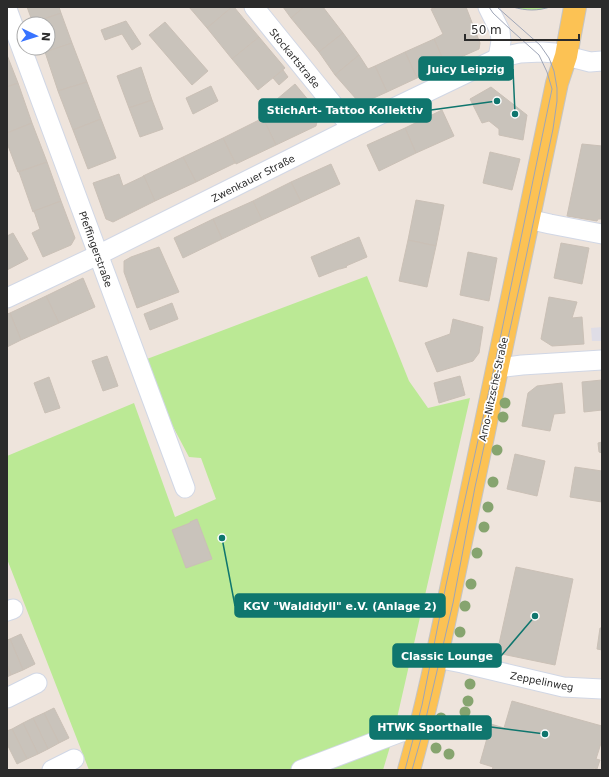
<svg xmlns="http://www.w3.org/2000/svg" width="609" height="777" viewBox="0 0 609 777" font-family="'DejaVu Sans',sans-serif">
<rect width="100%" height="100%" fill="#eee4dc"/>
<path fill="#dfdde6" d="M602,327V341H592L591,328Z"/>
<g fill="#bbe995">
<path d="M513,7H549C538,12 525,10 513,7Z"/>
<path d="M367,276L409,381L428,408L470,398L392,740L383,770H89L7,559V456L134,403L175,517L216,499L201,458L189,457L139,362Z"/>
</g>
<g fill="#c9c3bb" stroke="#cac0b6">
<path d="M27,7H59L61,13L33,23Z"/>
<path d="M189,7H232L207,28Z"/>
<path d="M232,7H234L259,37L232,59L207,28Z"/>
<path d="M283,7H304L291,18Z"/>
<path d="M304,7H323L343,33L319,52L291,18Z"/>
<path d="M438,7H466L480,43L479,49L445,64L434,39L443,34L431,9Z"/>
<path d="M61,13L72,43L45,52L43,48H48V24H34L33,23Z"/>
<path d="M126,21L141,44L132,50L122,34L105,40L101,30Z"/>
<path d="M165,22L208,71L192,85L149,35Z"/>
<path d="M343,33L359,55L335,75L319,52Z"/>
<path d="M259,37L285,68L258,90L232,59Z"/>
<path d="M434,39L445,64L417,78L405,52Z"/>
<path d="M72,43L87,82L58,91L45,52Z"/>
<path d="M405,52L417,78L387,92L375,66Z"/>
<path d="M7,55L18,83L7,87Z"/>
<path d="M359,55L368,69L375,66L387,92L367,101L357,100L335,75Z"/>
<path d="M141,67L152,100L129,108L117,76Z"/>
<path d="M283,70L288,77L279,85L273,78Z"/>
<path d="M87,82L101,119L73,130L58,91Z"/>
<path d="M18,83L32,123L7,133V87Z"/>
<path d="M295,84L319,113L316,126L276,145L264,121L284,111L281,107H279L276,103V100Z"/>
<path d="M211,86L218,101L193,114L186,98Z"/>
<path d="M491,87L527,115L523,140L499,135V129L489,121L482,123L470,99Z"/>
<path d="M152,100L163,129L140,137L129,108Z"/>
<path d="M442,110L454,136L416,153L405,128Z"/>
<path d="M263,118L276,145L236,164L223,138Z"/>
<path d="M101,119L116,158L88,169L73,130Z"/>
<path d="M32,123L47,162L18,172L7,143V133Z"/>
<path d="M405,128L416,153L379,171L367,145Z"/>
<path d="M223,138L235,163L196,182L183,157Z"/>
<path d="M582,144L602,146V219H598L597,221L567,216Z"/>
<path d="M490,152L520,159L512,190L483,183Z"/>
<path d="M183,157L196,182L155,201L143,176Z"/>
<path d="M47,162L61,201L33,212L19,172Z"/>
<path d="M331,164L340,184L301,202L291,182Z"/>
<path d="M119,174L123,186L144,176L155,201L113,222L106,219L93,183Z"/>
<path d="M291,182L301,202L262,220L253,201Z"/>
<path d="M416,200L444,205L436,246L408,240Z"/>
<path d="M61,201L75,238L71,245L43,257L32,233L40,229L34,211Z"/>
<path d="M253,201L262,220L222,239L213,219Z"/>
<path d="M213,219L222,239L183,258L174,238Z"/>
<path d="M13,233L28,259L7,270V236Z"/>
<path d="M359,237L367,257L346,266L347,267L340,269H339L319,277L311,257Z"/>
<path d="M408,240L436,246L427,287L399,281Z"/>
<path d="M561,243L589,248L582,284L554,278Z"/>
<path d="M159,247L179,292L137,308L124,272V261L131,257Z"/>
<path d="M468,252L497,258L489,301L460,295Z"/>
<path d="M83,278L95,307L59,323L46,296Z"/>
<path d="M46,296L59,323L21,340L10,313Z"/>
<path d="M549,297L577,302L572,318L582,317L584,344L552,346L541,339Z"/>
<path d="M172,303L178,319L150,330L144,314Z"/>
<path d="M10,313L21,340L7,347V314Z"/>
<path d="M453,319L483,327L479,353L473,361L437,372L425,343L450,334Z"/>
<path d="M107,356L118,386L103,391L92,361Z"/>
<path d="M460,376L465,395L439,403L434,383Z"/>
<path d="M49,377L60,408L45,413L34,383Z"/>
<path d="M602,380V410L584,412L582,382Z"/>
<path d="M562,383L565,413L554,414L550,431L522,426L528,393L537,386Z"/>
<path d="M602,442V453L599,452L598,443Z"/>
<path d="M515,454L545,461L537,496L507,489Z"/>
<path d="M575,467L602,471V502L570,497Z"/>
<path d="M197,519L212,559L186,568L172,530L190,523V522Z"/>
<path d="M516,567L573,579L555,665L497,653Z"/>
<path d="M600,628H602V650L597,649Z"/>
<path d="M21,634L35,664L23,670L10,639Z"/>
<path d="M10,639L23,670L11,675L7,665V640Z"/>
<path d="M7,665L11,675L7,677Z"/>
<path d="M512,701L602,726V740L596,759L600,760L597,769L594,768L593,770H492L493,767L480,763L491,724L504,728Z"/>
<path d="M54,708L69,738L59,743L44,713Z"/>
<path d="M44,713L59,743L48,749L33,718Z"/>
<path d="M33,718L48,749L38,754L23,723Z"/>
<path d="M23,723L38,754L27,759L12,729Z"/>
<path d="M12,729L27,759L17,764L7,744V731Z"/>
</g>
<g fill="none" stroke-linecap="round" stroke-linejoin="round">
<defs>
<g id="minor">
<path d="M254,7L352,128"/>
<path d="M488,7L500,31L501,41L498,58"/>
<path d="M7,9L185,488"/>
<path d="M528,219L550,224L602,234"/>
<path d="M7,298L98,255L352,128L498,58L520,53L542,52L555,53L590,62L602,61"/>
<path d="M498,368L522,365L602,360"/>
<path d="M7,611L13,609"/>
<path d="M436,658L462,663L563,687L602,689"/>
<path d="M7,698L37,683"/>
<path d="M52,770L74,759"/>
<path d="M301,770L401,732L420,731"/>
</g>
<path id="major" d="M409,770C431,692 446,612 463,532C495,383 526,233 557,83L566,56L575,7"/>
</defs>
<use href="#minor" stroke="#d1d7e5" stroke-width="21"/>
<use href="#major" stroke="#c4c4c4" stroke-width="24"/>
<use href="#minor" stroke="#fff" stroke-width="19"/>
<use href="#major" stroke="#fcc254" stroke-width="22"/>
<g stroke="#9ea5b7" stroke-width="1">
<path d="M513,7C526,11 538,11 550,7"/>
<path d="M405,770L422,705L446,585L494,368L552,89L547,72L539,55L511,30L493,13L489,7"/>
<path d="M412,770L422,735L453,603L475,487L526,257L553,129L557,101V88L554,71L549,58L540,45L497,7"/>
</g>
</g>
<g fill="#86a46f">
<circle cx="505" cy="403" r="5.5"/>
<circle cx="503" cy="417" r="5.5"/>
<circle cx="497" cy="450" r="5.5"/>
<circle cx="493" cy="482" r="5.5"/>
<circle cx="488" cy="507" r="5.5"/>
<circle cx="484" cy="527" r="5.5"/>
<circle cx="477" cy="553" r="5.5"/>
<circle cx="471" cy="584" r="5.5"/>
<circle cx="465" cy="606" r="5.5"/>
<circle cx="460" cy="632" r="5.5"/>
<circle cx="470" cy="684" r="5.5"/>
<circle cx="468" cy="701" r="5.5"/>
<circle cx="465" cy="712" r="5.5"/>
<circle cx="441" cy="718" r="5.5"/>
<circle cx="436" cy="748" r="5.5"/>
<circle cx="449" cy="754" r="5.5"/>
</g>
<g text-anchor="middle" stroke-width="3.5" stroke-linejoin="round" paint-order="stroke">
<g font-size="10" fill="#2b2b2b" stroke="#fff">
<text transform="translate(295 58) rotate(51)" y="4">Stockartstraße</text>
<text transform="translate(253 178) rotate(-27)" y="4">Zwenkauer Straße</text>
<text transform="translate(96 249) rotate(70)" y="4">Pfeffingerstraße</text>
<text transform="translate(493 389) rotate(-78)" y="4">Arno-Nitzsche-Straße</text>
<text transform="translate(542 681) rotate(11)" y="4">Zeppelinweg</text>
</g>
</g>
<path fill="none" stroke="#0f766e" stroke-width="1.5" d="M515 114L513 69M497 101L431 110M222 538L235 606M535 616L501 656M545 734L491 727"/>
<g fill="#0f766e" stroke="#fff" stroke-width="1.5">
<circle cx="515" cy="114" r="4"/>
<circle cx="497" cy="101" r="4"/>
<circle cx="222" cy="538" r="4"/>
<circle cx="535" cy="616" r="4"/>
<circle cx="545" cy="734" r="4"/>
</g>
<g fill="#0f766e" stroke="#0f766e" stroke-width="1.5">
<rect x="419" y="57" width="94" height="23" rx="4"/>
<rect x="259" y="99" width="172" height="23" rx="4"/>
<rect x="235" y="594" width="210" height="23" rx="4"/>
<rect x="393" y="644" width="108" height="23" rx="4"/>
<rect x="370" y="716" width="121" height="23" rx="4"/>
</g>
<g font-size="11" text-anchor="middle" font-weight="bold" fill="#fff">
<text x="466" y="73">Juicy Leipzig</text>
<text x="345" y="114">StichArt- Tattoo Kollektiv</text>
<text x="340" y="610">KGV "Waldidyll" e.V. (Anlage 2)</text>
<text x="447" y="660">Classic Lounge</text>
<text x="430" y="731">HTWK Sporthalle</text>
</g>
<rect width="609" height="777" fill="none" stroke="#2b2b2b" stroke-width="16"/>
<g transform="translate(36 36) rotate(94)"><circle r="19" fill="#ffffff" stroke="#aaaaaa"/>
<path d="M0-3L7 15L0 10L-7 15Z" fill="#3873ff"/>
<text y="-6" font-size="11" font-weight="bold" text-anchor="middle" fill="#2b2b2b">N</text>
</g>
<path d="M465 34v6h114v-6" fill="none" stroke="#2b2b2b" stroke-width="2"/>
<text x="471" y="34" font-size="12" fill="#2b2b2b" stroke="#ffffff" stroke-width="3" paint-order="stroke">50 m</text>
</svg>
